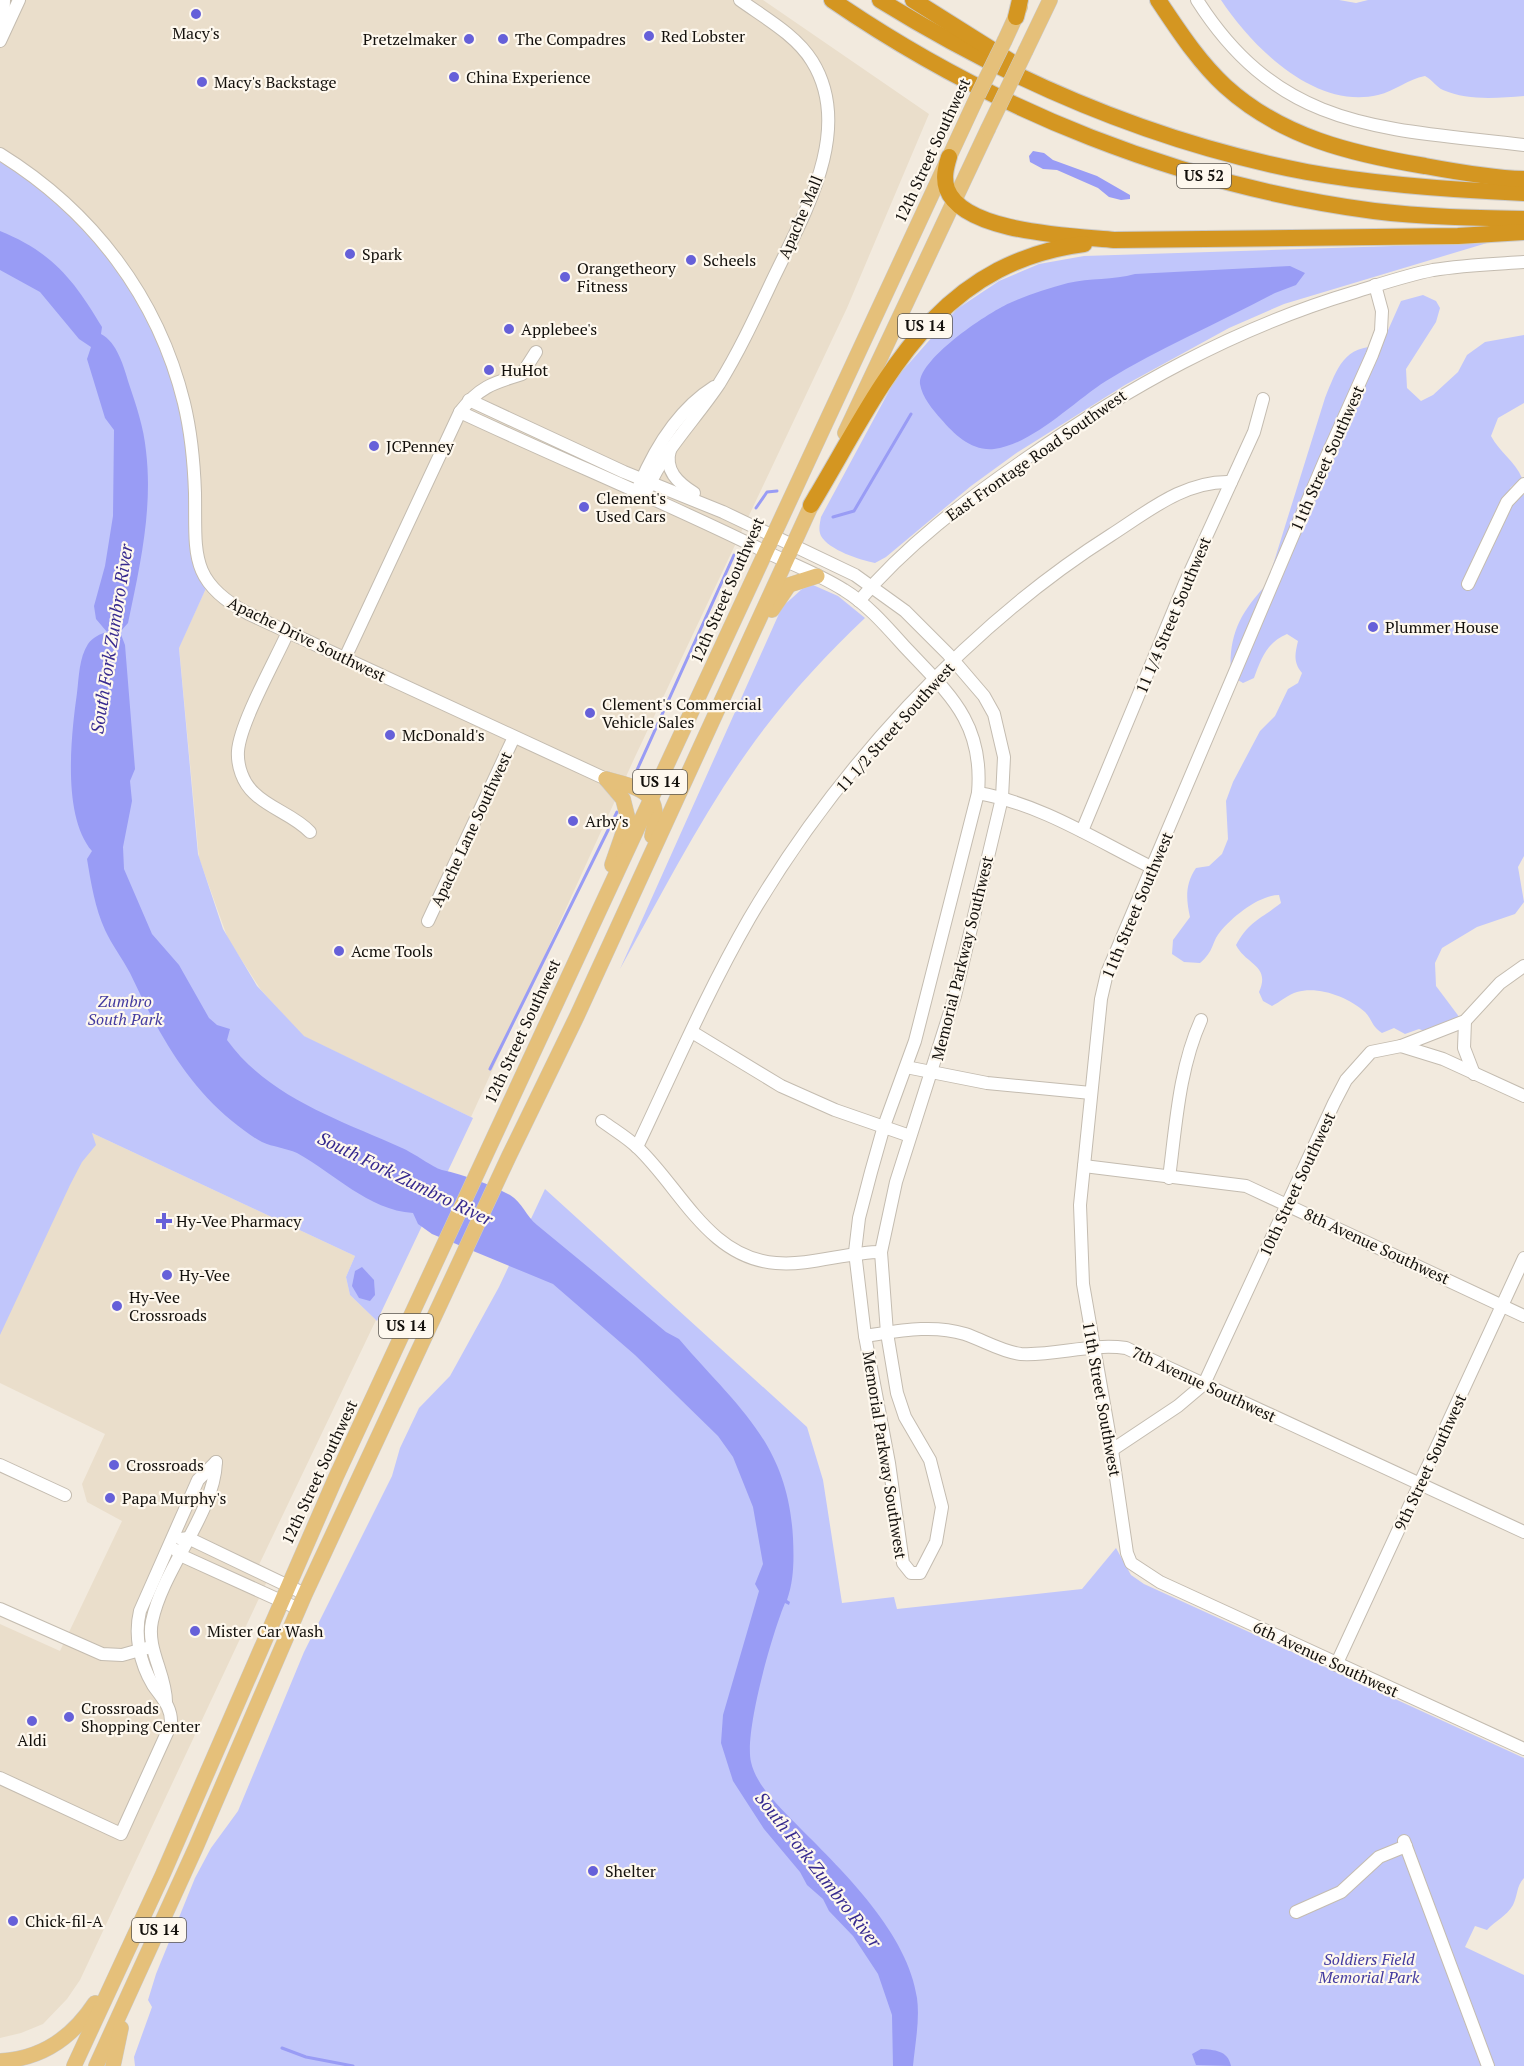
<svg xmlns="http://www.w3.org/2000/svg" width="1524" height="2066" viewBox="0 0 1524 2066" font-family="'PT Serif',serif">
<rect width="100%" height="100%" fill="#f2eade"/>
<g fill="#eadecb">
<path d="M0,0H763L929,114L847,308L634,759L471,1117L303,1036L261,990L228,939L199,858L179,647L208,584L40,181L0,162Z"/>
<path d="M92,1133L355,1256L346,1277L350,1295L376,1320L256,1571L269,1577L80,1980L67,1999L43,2024L21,2033L0,2038V1624L60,1651L122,1521L87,1502L82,1484L105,1434L0,1383V1326Z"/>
</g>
<g fill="#c1c6fb">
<path d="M1221,0H1339L1356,3L1368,0H1524V96C1498,98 1468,101 1443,90C1436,87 1433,80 1425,76C1408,79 1395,91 1378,95C1315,110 1252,47 1221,0Z"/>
<path d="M0,162L40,181L87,223L144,301L184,404L194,541L208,584L179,648L198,854L223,929L257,986L304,1036L473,1118L377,1321L350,1295L346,1277L355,1256L92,1133L96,1145L82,1162L70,1185L0,1335Z"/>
<path d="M1487,243L1284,304L1229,328L1125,385L1015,454L971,486L886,557L875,563C860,560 829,550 821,536C818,530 820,523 821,517L896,378L957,309L999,281L1039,264L1084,256Z"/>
<path d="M1423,295L1436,301L1440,308L1436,322L1406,369L1407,388L1421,401L1433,395L1458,372L1467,355L1485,342L1524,335V403L1498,418L1491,436C1500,453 1515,461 1522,478L1510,488L1524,495V856L1518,867L1524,902L1515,914L1477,927L1442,948L1435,963L1436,986L1460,1018L1427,1032L1419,1029L1405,1034L1394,1028L1382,1033C1372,1027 1372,1019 1365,1012C1348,997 1319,986 1297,992C1289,994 1280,1002 1272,1006L1263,1001L1259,992C1271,965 1246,965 1236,945C1249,921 1261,919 1281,903L1279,895C1260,895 1233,916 1220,932C1211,943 1215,950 1200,963L1184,962L1172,954L1173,940L1190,917C1186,899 1185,884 1196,868L1209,866L1222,854L1228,839L1226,801L1233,782L1260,731L1275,716L1288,689L1298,683L1302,673C1293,662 1295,654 1298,641L1287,634C1267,642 1261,659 1254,678L1243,683L1231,676C1228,635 1240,613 1267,584L1325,398C1338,367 1343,346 1381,346L1401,301Z"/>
<path d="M813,585L838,596L865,618C826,655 787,697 755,741C703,812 663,892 620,969L782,607L802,589Z"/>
<path d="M545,1189L807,1427L823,1480L842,1603L894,1597L897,1609L1082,1589L1116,1548L1131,1575L1144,1584L1524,1758V1878C1516,1887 1518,1895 1513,1905C1507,1916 1495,1921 1487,1930L1475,1926L1465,1947L1524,1975V2066H135L134,2057L152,2007L148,2000L156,1974L195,1878L211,1848L238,1811L304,1652L392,1476L400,1448L419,1408L450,1376L499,1287Z"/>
</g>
<g fill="#999cf5">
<path d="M1033,151L1044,153L1053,160L1097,176L1130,195V199L1121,200L1109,197L1098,188L1057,170L1043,169L1030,162L1029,156Z"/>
<path d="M0,231C52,252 74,280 102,327L101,334C117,342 124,367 129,384C136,405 144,428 146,451C153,509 140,566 128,623L120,632L125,645L135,769L130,781L132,801L123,847L124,869L152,934L179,965L209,1018L217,1025L230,1029L227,1040C269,1098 340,1120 402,1148C414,1153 432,1167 442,1170C465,1175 489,1184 510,1195C522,1202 526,1216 537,1225C580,1260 623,1296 666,1332L679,1339C736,1406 788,1442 793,1538C794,1560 794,1580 787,1600L790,1602L789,1605L785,1603C772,1634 744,1732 751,1762C757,1788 783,1810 800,1828C844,1872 908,1934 917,1998C920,2020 915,2044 913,2066H893L892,2015L878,1974L853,1936L829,1911L823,1899L807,1885L800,1872L764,1829L733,1781L721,1743L723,1715L759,1591L755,1584L763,1564L753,1507L733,1457L718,1436L635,1355L553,1284L432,1234L418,1224L413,1213C368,1210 334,1173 297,1153C286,1148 273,1147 262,1142C252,1137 241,1128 232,1121C184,1082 156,1028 130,973C122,958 112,945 105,930C95,908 91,883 87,859L92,851C62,816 71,736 77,693C79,677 79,658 88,644C93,637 100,634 107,632L96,619L94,606L105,566L113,516L114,430L105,418L87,359L91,347L79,339L40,292L0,270Z"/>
<path d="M1290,266L1305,273L1296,285L1275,293C1219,323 1160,348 1106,381C1073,402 1033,444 994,449C971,451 955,435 941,419C933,410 922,397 920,384C918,359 990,311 1012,302C1030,294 1049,288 1068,283C1090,278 1113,280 1135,274Z"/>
<path d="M362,1267L374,1280L375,1295L370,1301L359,1298L352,1286L355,1271Z"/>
<path d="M1201,2049C1214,2050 1228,2050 1231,2066L1196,2065L1192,2054Z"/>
</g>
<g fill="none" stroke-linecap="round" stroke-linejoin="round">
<g stroke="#999cf5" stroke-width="3">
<path d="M756,508L767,492L777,491"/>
<path d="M833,517L854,511L911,414"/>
<path d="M637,770L734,555"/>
<path d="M490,1069L617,812"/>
<path d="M282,2048L306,2057L353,2066"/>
</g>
<defs>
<g id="minor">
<path d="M1197,0C1281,132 1384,128 1524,145"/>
<path d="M3,27L4,0"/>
<path d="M0,41L19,0"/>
<path d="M0,154C92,211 158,297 184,403C191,432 194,463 195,493C196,553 188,582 249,614L606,779"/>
<path d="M1375,285L1382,311L1381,331L1372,355L1325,460L1107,973L1101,999L1080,1205L1083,1284L1112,1450L1127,1553L1131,1563L1160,1582L1524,1749"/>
<path d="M460,412C560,459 663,501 762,550C789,563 819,574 844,590C867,604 886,626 904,646C949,694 984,722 978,793L915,1041L884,1126L871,1172L859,1218L855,1252L865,1336L889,1463L903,1563L911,1573H920L936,1542L942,1507L930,1460L905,1417L897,1393L887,1333L881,1252L896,1182L955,996L1002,798L1004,757L994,714L984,696L948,654L905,611L855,575L723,512L624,472L469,400"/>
<path d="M670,450C664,470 678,483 694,493"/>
<path d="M639,486C655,448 679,409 714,387"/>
<path d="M648,488C665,449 695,420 719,384C740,350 756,315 773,279C803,216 855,130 812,61C796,35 765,18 740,0"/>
<path d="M1468,584L1507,502L1524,484"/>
<path d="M859,601C906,545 965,501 1024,460C1127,388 1234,328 1355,292C1381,284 1407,275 1433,270C1463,265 1494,264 1524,262"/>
<path d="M288,632C275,661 240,723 238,751C237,766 243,783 254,793C270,809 294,815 310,832"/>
<path d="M345,658L460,412C479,387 493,383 522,374L536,352"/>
<path d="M978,793C1041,804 1096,840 1153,868"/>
<path d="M1082,831L1185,583L1254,432L1263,399"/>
<path d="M428,921L514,737"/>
<path d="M1465,1021L1464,1048L1474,1074"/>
<path d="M692,1032L781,1086L835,1110L910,1136"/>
<path d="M1401,1046L1443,1059L1524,1096"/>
<path d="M906,1067L987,1083L1091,1093"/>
<path d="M602,1121C614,1130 628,1138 638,1148C681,1189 709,1258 776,1263C811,1266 846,1252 881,1252"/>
<path d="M637,1147C673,1071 707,992 749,919C835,772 966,627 1111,535C1147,512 1185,480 1231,482"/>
<path d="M1084,1166L1246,1186L1524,1316"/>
<path d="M1169,1178C1176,1124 1179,1069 1201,1020"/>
<path d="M865,1336C899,1331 932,1324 965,1334C983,1340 1002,1352 1021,1354C1056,1356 1090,1343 1126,1348L1524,1532"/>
<path d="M1112,1450L1178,1406L1204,1384L1334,1103L1346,1080L1371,1052L1401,1046L1465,1021L1500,983L1524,966"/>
<path d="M0,1465L65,1495"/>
<path d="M181,1539L188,1538L305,1594"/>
<path d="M176,1550L180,1555L299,1609"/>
<path d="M0,1609L102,1654L122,1655L147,1648"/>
<path d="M1336,1665L1524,1258"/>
<path d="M166,1702C166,1674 146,1649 152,1621C163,1568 214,1514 216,1462"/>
<path d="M0,1778L121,1834L171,1724C172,1707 162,1698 153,1685C140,1663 134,1636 140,1611L198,1480L216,1462"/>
<path d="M1404,1841L1488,2066"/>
<path d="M1296,1912L1341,1892L1379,1857L1406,1846"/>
</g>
<g id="major">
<path d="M1005,40L1020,7"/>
<path d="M1026,50L1050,0"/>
<path d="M845,433L988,129"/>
<path d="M772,610L789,585L817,576"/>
<path d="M606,779L623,799L628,819L612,865"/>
<path d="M606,779C644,789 663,793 652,836"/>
<path d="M0,2061C42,2059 72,2038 95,2003"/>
<path d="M74,2066L163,1874L336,1477L978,95"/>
<path d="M96,2066L196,1847L305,1594L509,1156L577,1016L816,495"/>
<path d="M113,2066L121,2028"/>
</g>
<g id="highway">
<path d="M832,0C994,111 1179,185 1374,211C1424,217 1474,218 1524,219"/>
<path d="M880,0C1011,81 1156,143 1307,172C1378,185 1452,190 1524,193"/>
<path d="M913,0L1010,61"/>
<path d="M1158,0C1179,31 1198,61 1225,86C1281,137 1352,154 1425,166C1457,172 1491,178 1524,179"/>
<path d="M1016,17L1020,0"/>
<path d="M949,157C946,167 943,178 947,189C963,233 1073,236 1114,240L1458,236L1524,232"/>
<path d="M811,505C882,387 931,264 1084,244"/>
</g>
</defs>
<use href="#minor" stroke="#c4bcb0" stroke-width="14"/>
<use href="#major" stroke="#cbcaca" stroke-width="16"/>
<use href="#highway" stroke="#cbcaca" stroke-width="18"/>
<use href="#minor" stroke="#fff" stroke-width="12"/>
<use href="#major" stroke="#e5c07a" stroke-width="15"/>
<use href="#highway" stroke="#d49621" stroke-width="16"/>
<defs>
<g id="major-bridge">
<path d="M978,95L1005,40"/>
<path d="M988,129L1026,50"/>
</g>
</defs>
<use href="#major-bridge" stroke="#cbcaca" stroke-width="16" stroke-linecap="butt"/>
<use href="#major-bridge" stroke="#e5c07a" stroke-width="15"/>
</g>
<g fill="#6660d9" stroke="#fef8ee" stroke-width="2">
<circle cx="196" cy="14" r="6"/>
<circle cx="649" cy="36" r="6"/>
<circle cx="469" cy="39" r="6"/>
<circle cx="503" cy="39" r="6"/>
<circle cx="454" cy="77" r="6"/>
<circle cx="202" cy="82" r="6"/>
<circle cx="350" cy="254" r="6"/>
<circle cx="691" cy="260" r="6"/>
<circle cx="565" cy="277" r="6"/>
<circle cx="509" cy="329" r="6"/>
<circle cx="489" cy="370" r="6"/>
<circle cx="374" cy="446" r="6"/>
<circle cx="584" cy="507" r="6"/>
<circle cx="1373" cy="627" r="6"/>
<circle cx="590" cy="713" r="6"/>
<circle cx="390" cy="735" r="6"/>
<circle cx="573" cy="821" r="6"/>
<circle cx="339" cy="951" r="6"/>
<path d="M161 1212h6v6h6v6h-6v6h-6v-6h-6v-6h6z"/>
<circle cx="167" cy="1275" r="6"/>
<circle cx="117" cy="1306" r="6"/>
<circle cx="114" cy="1465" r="6"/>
<circle cx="110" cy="1498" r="6"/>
<circle cx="195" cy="1631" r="6"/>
<circle cx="69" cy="1717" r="6"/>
<circle cx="32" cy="1721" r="6"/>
<circle cx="593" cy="1871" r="6"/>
<circle cx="13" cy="1921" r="6"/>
</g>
<g text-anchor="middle" stroke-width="4.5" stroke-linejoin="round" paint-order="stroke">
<g fill="#fef8ee" stroke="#5a5650" stroke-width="1.5">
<rect x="1177" y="164" width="54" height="24" rx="4.5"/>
<rect x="898" y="314" width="54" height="24" rx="4.5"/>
<rect x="633" y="770" width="54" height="24" rx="4.5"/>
<rect x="379" y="1314" width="54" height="24" rx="4.5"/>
<rect x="132" y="1918" width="54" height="24" rx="4.5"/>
</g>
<g font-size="15" font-weight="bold" fill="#13100c">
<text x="1204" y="181">US 52</text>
<text x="925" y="331">US 14</text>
<text x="660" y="787">US 14</text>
<text x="406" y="1331">US 14</text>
<text x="159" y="1935">US 14</text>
</g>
<g font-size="16" fill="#13100c" stroke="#fef8ee" text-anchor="start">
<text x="196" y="39" text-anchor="middle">Macy's</text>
<text x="661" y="42">Red Lobster</text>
<text x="457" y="45" text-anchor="end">Pretzelmaker</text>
<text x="515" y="45">The Compadres</text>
<text x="466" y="83">China Experience</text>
<text x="214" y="88">Macy's Backstage</text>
<text x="362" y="260">Spark</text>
<text x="703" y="266">Scheels</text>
<text x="577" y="274">Orangetheory<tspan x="577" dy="18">Fitness</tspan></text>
<text x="521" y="335">Applebee's</text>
<text x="501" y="376">HuHot</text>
<text x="386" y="452">JCPenney</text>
<text x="596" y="504">Clement's<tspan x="596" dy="18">Used Cars</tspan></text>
<text x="1385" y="633">Plummer House</text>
<text x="602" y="710">Clement's Commercial<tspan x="602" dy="18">Vehicle Sales</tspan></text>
<text x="402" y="741">McDonald's</text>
<text x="585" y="827">Arby's</text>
<text x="351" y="957">Acme Tools</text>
<text x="176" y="1227">Hy-Vee Pharmacy</text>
<text x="179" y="1281">Hy-Vee</text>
<text x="129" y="1303">Hy-Vee<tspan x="129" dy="18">Crossroads</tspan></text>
<text x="126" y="1471">Crossroads</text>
<text x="122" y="1504">Papa Murphy's</text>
<text x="207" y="1637">Mister Car Wash</text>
<text x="81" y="1714">Crossroads<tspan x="81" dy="18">Shopping Center</tspan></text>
<text x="32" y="1746" text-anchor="middle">Aldi</text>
<text x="605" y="1877">Shelter</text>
<text x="25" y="1927">Chick-fil-A</text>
</g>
<g font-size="16" fill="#13100c" stroke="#fef8ee">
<text transform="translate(932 150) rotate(-65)" y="6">12th Street Southwest</text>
<text transform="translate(800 217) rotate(-67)" y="6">Apache Mall</text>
<text transform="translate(1036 455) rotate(-35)" y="6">East Frontage Road Southwest</text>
<text transform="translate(1327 458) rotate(-66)" y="6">11th Street Southwest</text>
<text transform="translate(727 590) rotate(-66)" y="6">12th Street Southwest</text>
<text transform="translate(1173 615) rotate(-67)" y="6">11 1/4 Street Southwest</text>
<text transform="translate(307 639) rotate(26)" y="6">Apache Drive Southwest</text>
<text transform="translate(895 727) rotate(-48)" y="6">11 1/2 Street Southwest</text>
<text transform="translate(471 829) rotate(-65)" y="6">Apache Lane Southwest</text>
<text transform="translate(1137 905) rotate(-67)" y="6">11th Street Southwest</text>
<text transform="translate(962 958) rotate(-76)" y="6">Memorial Parkway Southwest</text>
<text transform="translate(522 1031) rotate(-65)" y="6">12th Street Southwest</text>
<text transform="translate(1297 1184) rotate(-65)" y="6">10th Street Southwest</text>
<text transform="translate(1377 1246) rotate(25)" y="6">8th Avenue Southwest</text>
<text transform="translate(1204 1384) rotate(25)" y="6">7th Avenue Southwest</text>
<text transform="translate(1102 1399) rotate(80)" y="6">11th Street Southwest</text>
<text transform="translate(885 1455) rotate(81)" y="6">Memorial Parkway Southwest</text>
<text transform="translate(1430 1462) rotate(-65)" y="6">9th Street Southwest</text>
<text transform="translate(319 1472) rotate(-65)" y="6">12th Street Southwest</text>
<text transform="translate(1326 1659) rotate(25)" y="6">6th Avenue Southwest</text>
</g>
<g font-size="16" font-style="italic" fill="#433ba0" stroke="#fef8ee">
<text x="125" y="1007">Zumbro<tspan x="125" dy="18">South Park</tspan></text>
<text x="1369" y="1965">Soldiers Field<tspan x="1369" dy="18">Memorial Park</tspan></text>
</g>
<g font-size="18" font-style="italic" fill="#372a8f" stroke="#fef8ee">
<text transform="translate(112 639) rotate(-81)" y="6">South Fork Zumbro River</text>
<text transform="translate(405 1179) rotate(26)" y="6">South Fork Zumbro River</text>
<text transform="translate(818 1870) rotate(52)" y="6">South Fork Zumbro River</text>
</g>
</g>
</svg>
